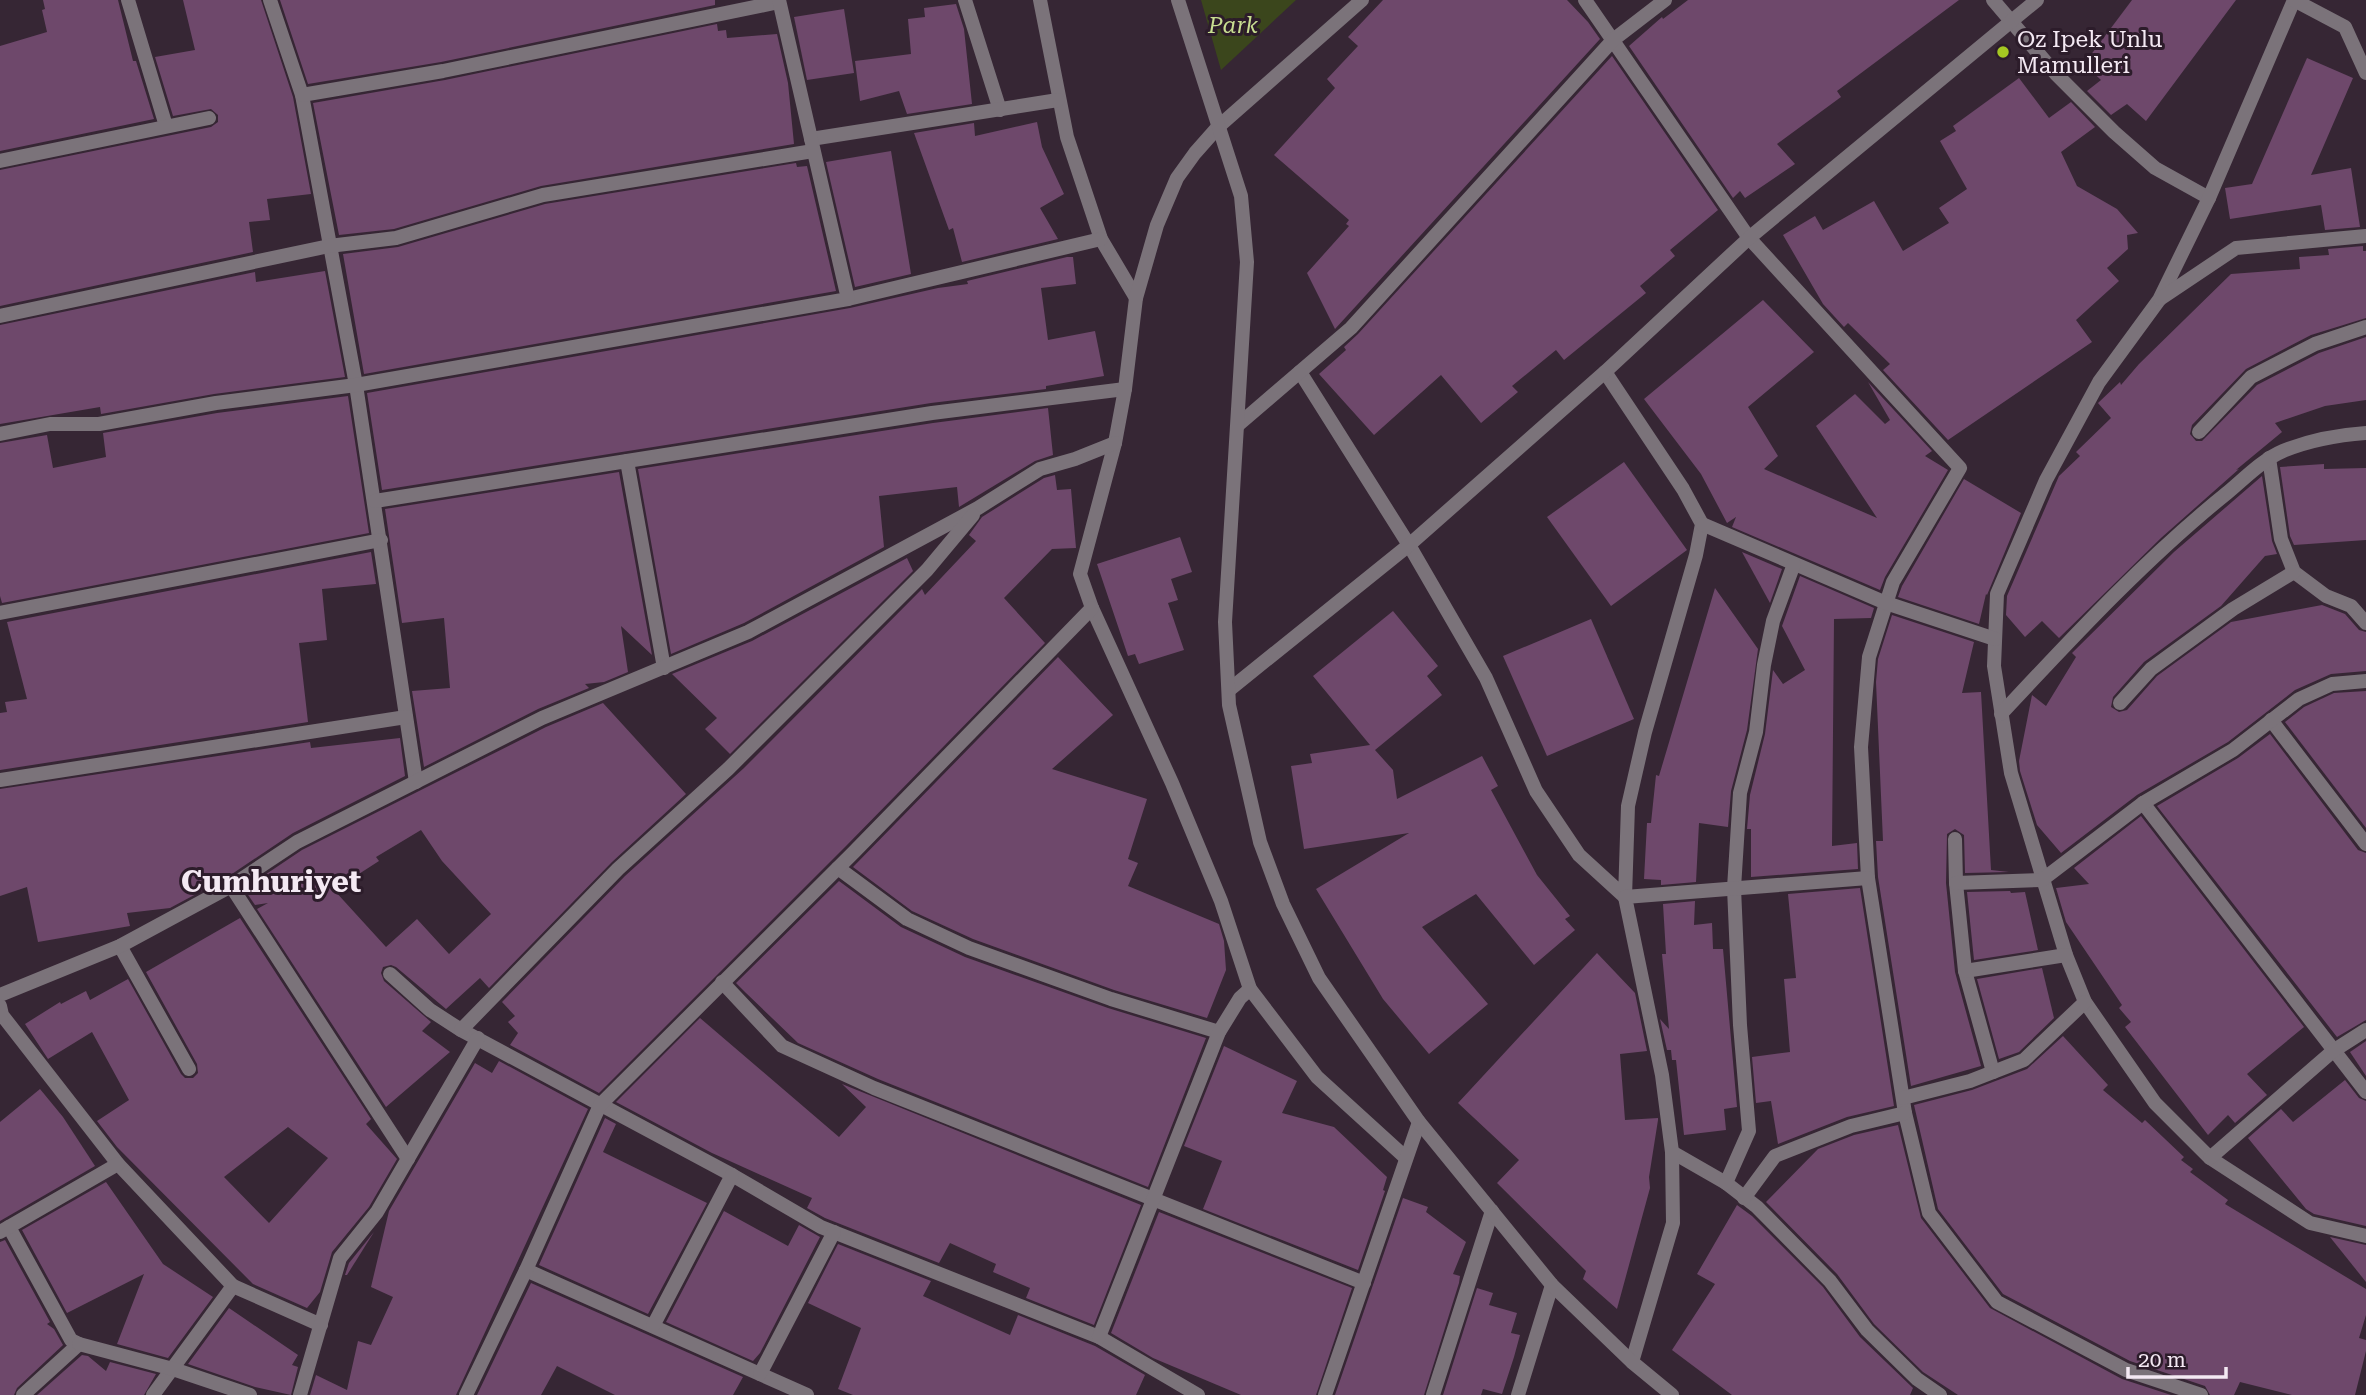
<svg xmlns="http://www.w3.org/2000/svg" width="2366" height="1395" viewBox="0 0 2366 1395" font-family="'Roboto Serif',serif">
<rect width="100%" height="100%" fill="#362634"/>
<path fill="#3b461c" d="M1201,0H1296L1221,70Z"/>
<g fill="#6e486b" fill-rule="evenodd">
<path d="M43,0H118L133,61H136L154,119L0,151V46L47,32L42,10L45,9Z"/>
<path d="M183,0H261L293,97L311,194L267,199L270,220L249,222L253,252L0,306V170L211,127L218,122V115L211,109L173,116L155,57L195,50Z"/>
<path d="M280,0H715V5L441,62L308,84Z"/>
<path d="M1383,0H1567L1588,22L1600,39L1335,329L1307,273L1349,226L1346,224L1349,220L1274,155L1335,88L1327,79L1358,46L1348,37Z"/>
<path d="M1688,0H1959L1837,91L1841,97L1777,144L1795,164L1745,198L1740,191L1733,198L1629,46L1662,17L1663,19Z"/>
<path d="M2132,0H2236L2146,121L2127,104L2111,115L2087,91L2101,80L2084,64Z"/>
<path d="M956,4L964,29L972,104L907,114L899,91L860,101L855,61L911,54L908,19L925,17L924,8Z"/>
<path d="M844,9L854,73L807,80L794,17Z"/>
<path d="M717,24L718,31L726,30L727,38L777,34L788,83L794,144L541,186L394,229L339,235L313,103L445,80Z"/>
<path d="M1612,56L1718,210L1670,250L1675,256L1640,286L1646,293L1564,360L1556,350L1512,386L1518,392L1481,423L1441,375L1374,435L1319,374L1346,350L1344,347L1358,334Z"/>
<path d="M2307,58L2353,78L2311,175L2351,168L2360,227L2325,230L2321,205L2230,219L2225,188L2252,184Z"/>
<path d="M2019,78L2049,118L2071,102L2095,127L2061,152L2077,186L2117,209L2138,233L2127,235L2128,249L2107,268L2119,281L2076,320L2092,342L1948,440L1883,370L1890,364L1848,323L1844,327L1823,304L1783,235L1815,216L1823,230L1874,201L1903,251L1949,223L1939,208L1967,189L1940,141L1956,131L1953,126Z"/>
<path d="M1037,122L1042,147L1064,194L1040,208L1058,239L962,262L953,228L949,230L914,133L974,123L975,136Z"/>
<path d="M891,151L911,274L855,287L826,162Z"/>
<path d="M796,163L797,167L807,166L836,291L364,374L343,254L398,247L545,204Z"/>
<path d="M2363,246V251H2366V318L2311,335L2246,369L2192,425L2190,434L2196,441H2202L2257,385L2319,353L2366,337V400L2325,406L2275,423L2282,432L2236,470L2239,469L2161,538L2059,638L2042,621L2025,637L2006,615L2007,596L2059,476L2080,456L2076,452L2111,418L2098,403L2120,382L2121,385L2139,364L2231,274L2300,269L2299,257L2329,255L2328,249Z"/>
<path d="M1067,257H1073L1076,284L1041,288L1048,340L1095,331L1104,376L1046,386V389L931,403L382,490L367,393L850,308L938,288L968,284L967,281Z"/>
<path d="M325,271L345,377L214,394L101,414L100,407L0,424V325L255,272L256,282Z"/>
<path d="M1763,300L1814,352L1748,407L1778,456L1764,469L1877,518L1816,426L1855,394L1885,424L1890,420L1868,382L1932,451L1925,456L1948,470L1885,577L1880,590L1732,527L1736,517L1727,523L1701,474L1644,399Z"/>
<path d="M348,396L369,533L2,603L0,596V443L47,435L53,468L106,457L103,433L217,413Z"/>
<path d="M1048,408L1053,455L1035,461L959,507L957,487L879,496L884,547L744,623L671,654L638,469L933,423Z"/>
<path d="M1624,462L1687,550L1611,606L1547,517Z"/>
<path d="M2324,464V469L2366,468V540L2294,545L2290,536L2280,467Z"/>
<path d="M619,472L652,655L621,626L628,672L604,682L585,684L589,688L538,709L424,767L412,691L450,688L444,618L402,623L385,509Z"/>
<path d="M1055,475L1057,490L1071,489L1076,548L1052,549L1004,598L1045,643L847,845L599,1093L510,1045L518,1033L508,1022L515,1016L502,1002L625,876L744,768L922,589L925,595L976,541L969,535L982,517L1044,478Z"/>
<path d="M2262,476L2272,541L2277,554L2265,556L2221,606L2144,662L2113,697L2111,707L2119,712L2127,710L2157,676L2231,622L2322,605L2345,614L2359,630L2366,632V671L2331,674L2295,690L2228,742L2137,795L2061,853L2037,825L2020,771L2019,761L2032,695L2046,706L2076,657L2072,653L2174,552Z"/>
<path d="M1964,479L2021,513L1987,595L1986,594L1979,624L1898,597L1902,586Z"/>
<path d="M1180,537L1192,572L1171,579L1178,600L1168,603L1184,650L1139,664L1135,654L1128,656L1097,564Z"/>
<path d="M371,552L376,584L322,589L327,640L299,643L308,722L0,770V713L7,712L5,702L27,699L7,622Z"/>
<path d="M1742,552L1782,569L1770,603Z"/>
<path d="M907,558L913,571L730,754L705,729L717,718L672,674L752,641Z"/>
<path d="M1800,576L1874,608L1871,618L1834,619L1832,846L1857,843L1858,869L1751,877V829H1747L1750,795L1765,734L1773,670L1783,684L1805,670L1782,626Z"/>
<path d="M1715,588L1758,649L1747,730L1731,791L1728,827L1699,823L1696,882L1661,885V880L1644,879L1647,823H1651L1656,775L1659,776Z"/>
<path d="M1393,611L1438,666L1427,676L1442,695L1375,750L1393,770L1397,799L1482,756L1498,786L1491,790L1537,875L1570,916L1565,919L1575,930L1534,965L1476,894L1422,927L1488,1004L1429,1054L1383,999L1316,889L1409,833L1304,849L1291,766L1312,763L1310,754L1370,745L1313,676Z"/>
<path d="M1892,615L1974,642L1962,693L1981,692L1991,870L2009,872L1965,873L1964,835L1955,829L1947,834L1946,883L1955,972L1981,1066L1911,1086L1878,877L1876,841H1883L1876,682L1878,659Z"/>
<path d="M1591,619L1634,719L1547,756L1503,656Z"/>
<path d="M1058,657L1113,715L1052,769L1147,799L1128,859L1138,863L1128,886L1219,924L1224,941L1226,970L1207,1018L1114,990L973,939L912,911L853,867Z"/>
<path d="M2366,691V828L2285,722L2304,707L2334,693Z"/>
<path d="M603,703L686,794L612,862L489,988L480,978L446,1009L396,967L391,965L383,967L381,973L384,981L431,1022L422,1031L450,1052L386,1107L257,909L268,903L255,905L244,889L302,850L546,727ZM421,830L442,861L491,914L449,954L417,919L386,947L334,890L379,861L376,857Z"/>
<path d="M2270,734L2358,850L2366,853V1020L2337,1037L2157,806L2238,758Z"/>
<path d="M400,738L405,776L293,833L226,878L170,908L127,913L130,926L38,942L27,887L0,896V789L310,742L311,748Z"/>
<path d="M2141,816L2304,1027L2247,1074L2267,1095L2235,1123L2228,1115L2208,1135L2125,1027L2131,1022L2119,1008L2122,1005L2066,922L2056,888L2089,884L2074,868Z"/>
<path d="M839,881L901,927L965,957L1108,1008L1206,1038L1148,1187L878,1079L798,1043L746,993L736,983Z"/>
<path d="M1860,888L1894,1106L1847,1117L1778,1144L1771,1101L1756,1103L1752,1057L1790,1052L1784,979L1796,978L1788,894Z"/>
<path d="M2010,891L2011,893L2025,892L2038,950L1974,960L1967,892Z"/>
<path d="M1695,901L1694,925L1712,923L1713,949H1723L1737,1107L1724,1109L1726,1130L1684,1135L1676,1060H1672L1671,1050H1667L1660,1019L1669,1029L1662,954H1666L1663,904Z"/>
<path d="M240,918L371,1119L366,1124L397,1159L369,1207L332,1252L320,1292L307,1308L253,1284L117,1147L97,1121L129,1100L92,1032L48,1059L25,1024L60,1002L61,1004L86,991L90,1000L128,979L181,1074L185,1078H193L198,1073L197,1064L146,972ZM288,1127L328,1158L269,1223L224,1177Z"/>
<path d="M1597,953L1635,993L1647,1051L1620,1054L1625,1120L1658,1118V1120L1649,1177L1650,1188L1617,1309L1583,1279L1586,1271L1497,1183L1519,1160L1458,1103Z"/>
<path d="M2042,968L2054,1018L2019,1052L1999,1059L1977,979Z"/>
<path d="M700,1018L839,1137L866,1107L842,1084L1141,1205L1094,1325L1026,1298L1030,1288L993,1272L996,1264L950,1243L939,1263L825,1218L807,1208L812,1198L712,1153L616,1102Z"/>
<path d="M2063,1036L2108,1085L2103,1090L2142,1123L2145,1120L2184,1157L2181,1160L2193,1169L2190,1172L2228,1200L2225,1204L2366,1289V1315L2359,1338L2366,1340V1351L2355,1395H2292L2240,1382L2234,1395H2210L2205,1386L2130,1361L2003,1294L1938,1209L1914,1105L1972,1090L2027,1069Z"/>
<path d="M2366,1041V1076L2350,1052Z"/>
<path d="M1224,1046L1297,1081L1282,1113L1334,1127L1387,1177L1383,1190L1385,1191L1358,1270L1203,1209L1222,1161L1184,1146Z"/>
<path d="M499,1061L588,1109L456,1395H310L316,1375L347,1390L358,1341L371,1345L393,1297L371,1287L389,1211L475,1063L492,1073Z"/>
<path d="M2345,1080L2359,1098L2366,1101V1226L2314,1214L2306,1209L2248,1138L2281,1109L2293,1122Z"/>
<path d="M40,1089L63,1117L95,1166L0,1221V1122Z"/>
<path d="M605,1118L616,1124L603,1152L707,1203L648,1314L539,1265Z"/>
<path d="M1898,1125L1921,1218L1990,1308L2122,1379L2171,1395H1958L1923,1372L1874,1324L1837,1274L1766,1202L1818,1149L1854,1135Z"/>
<path d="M106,1182L163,1264L213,1297L168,1358L117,1344L144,1274L67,1313L22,1230Z"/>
<path d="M1403,1198L1428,1207L1426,1212L1466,1242L1453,1274L1460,1276L1459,1283L1424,1395H1335Z"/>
<path d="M1737,1205L1752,1216L1823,1287L1860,1337L1913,1388L1910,1395H1732L1672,1350L1715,1284L1697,1274Z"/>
<path d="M724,1211L788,1246L799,1225L820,1237L760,1353L753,1361L666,1322Z"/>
<path d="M1159,1212L1352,1288L1316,1395H1241L1153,1358L1111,1333Z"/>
<path d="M374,1232L347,1275H345L349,1263Z"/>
<path d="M2330,1237L2366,1245V1282Z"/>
<path d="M5,1240L50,1322L47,1324L54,1329L63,1345L17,1388L14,1395H0V1242Z"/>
<path d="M838,1244L931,1281L923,1296L1010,1335L1018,1315L1095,1346L1145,1375L1136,1395H853L838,1389L861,1328L808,1303Z"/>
<path d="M531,1283L743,1377L733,1395H615L557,1366L541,1395H477Z"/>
<path d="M1477,1288L1493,1293L1489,1305L1517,1313L1511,1333L1520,1335L1514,1357L1502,1394L1483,1389L1481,1395H1443Z"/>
<path d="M229,1308L298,1355L292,1365L298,1367L291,1395L255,1387L188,1364Z"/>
<path d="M82,1355L88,1356L106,1371L110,1362L156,1374L144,1395H37Z"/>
</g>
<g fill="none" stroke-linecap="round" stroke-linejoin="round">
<g stroke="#7b737a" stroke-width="14">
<path d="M128,0L166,126"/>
<path d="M270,0L302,95L356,385L416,782"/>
<path d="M965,0L1000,110"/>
<path d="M1040,0L1067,137L1101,239L1136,298"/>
<path d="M1585,0L1749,238L1960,468L1893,582L1869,657L1861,747L1868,878L1905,1113L1929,1213L1997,1302L2126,1370L2201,1395"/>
<path d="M1993,0L2056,74L2114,132L2155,168L2209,198"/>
<path d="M2294,0L2209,198L2159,300L2099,382L2046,480L1997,594L1994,666L2011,773L2066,955L2085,1002L2155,1103L2210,1158L2310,1223L2366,1236"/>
<path d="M2294,0L2345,27L2366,73"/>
<path d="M302,95L443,71L779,2"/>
<path d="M811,139L1058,100"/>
<path d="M0,161L209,118"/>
<path d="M848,299L1101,239"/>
<path d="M2160,299L2236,248L2366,236"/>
<path d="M0,316L329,246L396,238L543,195L813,151"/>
<path d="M1300,372L1409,545L1486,678L1536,791L1579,855L1625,897L1628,806L1645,732L1696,555L1702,524L1683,489L1605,372"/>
<path d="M1238,425L1351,328L1613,40L1665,0"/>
<path d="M2199,432L2251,377L2315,344L2366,327"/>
<path d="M0,434L50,424H99L216,403L356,385L848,299L779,0"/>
<path d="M2269,458L2281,539L2294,572L2326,596L2351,606L2366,623"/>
<path d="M627,461L932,413L1125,389"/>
<path d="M375,501L627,461L664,668"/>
<path d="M1702,524L1886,603L1995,639"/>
<path d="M0,613L381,540"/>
<path d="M1229,690L1409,545L1605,372L1749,238L2037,0"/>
<path d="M2120,703L2151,669L2233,609L2294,572"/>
<path d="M2001,714C2073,637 2145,559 2227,493C2244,479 2262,460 2283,451C2310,440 2337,435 2366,433"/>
<path d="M2271,720L2366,844"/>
<path d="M0,780L406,717"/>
<path d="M2143,803L2366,1092"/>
<path d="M1955,839L1956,883L1965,971L1993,1072"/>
<path d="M838,868L907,919L969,948L1111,999L1219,1032"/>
<path d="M1956,883L2042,880L2143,803L2233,750L2299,699L2332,684L2366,681"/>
<path d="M231,886L408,1159"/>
<path d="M120,946L189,1069"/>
<path d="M1965,971L2066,955"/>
<path d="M390,974L430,1010L461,1030L732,1175L821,1227L1099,1337L1198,1395"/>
<path d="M722,982L782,1046L874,1088L1364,1283"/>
<path d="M1250,989L1221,901L1172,783L1092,608L1080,574L1115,443L1125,389L1136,298L1157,225L1177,178L1195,153L1218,127L1362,0"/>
<path d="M0,995L120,946L231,886L297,842L542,718L748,632L978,508L1040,469L1075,459L1115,443"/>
<path d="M0,1006L2,1015L118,1164L233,1286L153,1395"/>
<path d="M461,1030L618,869L728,769L927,570L973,515"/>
<path d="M1903,1098L1970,1081L2024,1060L2085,1002"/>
<path d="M1672,1152L1726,1183L1757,1207L1830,1281L1867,1330L1917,1379L1940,1395"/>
<path d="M2210,1158L2333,1051L2366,1030"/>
<path d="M1726,1183L1749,1131L1740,1025L1734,888L1740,793L1756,732L1764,665L1773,621L1794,564"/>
<path d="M1744,1198L1775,1156L1851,1126L1905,1113"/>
<path d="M9,1227L71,1340L79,1344L23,1395"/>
<path d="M0,1232L118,1164"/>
<path d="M526,1270L807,1395"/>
<path d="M233,1286L321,1325"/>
<path d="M653,1326L732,1175"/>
<path d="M1099,1337L1219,1032L1240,998L1250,989L1317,1077L1406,1158"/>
<path d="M79,1344L173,1369L250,1395"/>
<path d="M1632,1362L1673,1223L1672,1152L1662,1075L1625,897L1868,878"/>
<path d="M760,1374L834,1232"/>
<path d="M300,1395L340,1258L377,1212L478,1038"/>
<path d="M466,1395L526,1270L600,1105L854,852L1092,608"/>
<path d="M1325,1395L1419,1122"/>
<path d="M1433,1395L1492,1211"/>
<path d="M1518,1395L1552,1285"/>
</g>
<path stroke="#7b737a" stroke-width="14" d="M1178,0L1241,196L1247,262L1225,622L1229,705L1260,842L1283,904L1319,978L1419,1122L1552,1285L1632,1362L1672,1395"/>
</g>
<circle fill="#a5c822" stroke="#2c1c2a" stroke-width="2.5" cx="2003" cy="52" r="7"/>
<g text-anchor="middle" stroke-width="6" stroke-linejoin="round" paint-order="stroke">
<g font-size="23" font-style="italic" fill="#c8de91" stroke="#2c1c2a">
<text x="1233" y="33">Park</text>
</g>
<g font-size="23" fill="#f4e9f3" stroke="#2c1c2a" text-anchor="start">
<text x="2017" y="47">Oz Ipek Unlu<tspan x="2017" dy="26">Mamulleri</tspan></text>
</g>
<g font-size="30" font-weight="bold" fill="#f4e9f3" stroke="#2c1c2a">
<text x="271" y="892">Cumhuriyet</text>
</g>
</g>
<path d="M2128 1367v10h98v-10" fill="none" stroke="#f4e9f3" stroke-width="3.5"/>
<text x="2138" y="1367" font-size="21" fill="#f4e9f3" stroke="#2c1c2a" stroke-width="5" paint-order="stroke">20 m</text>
</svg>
